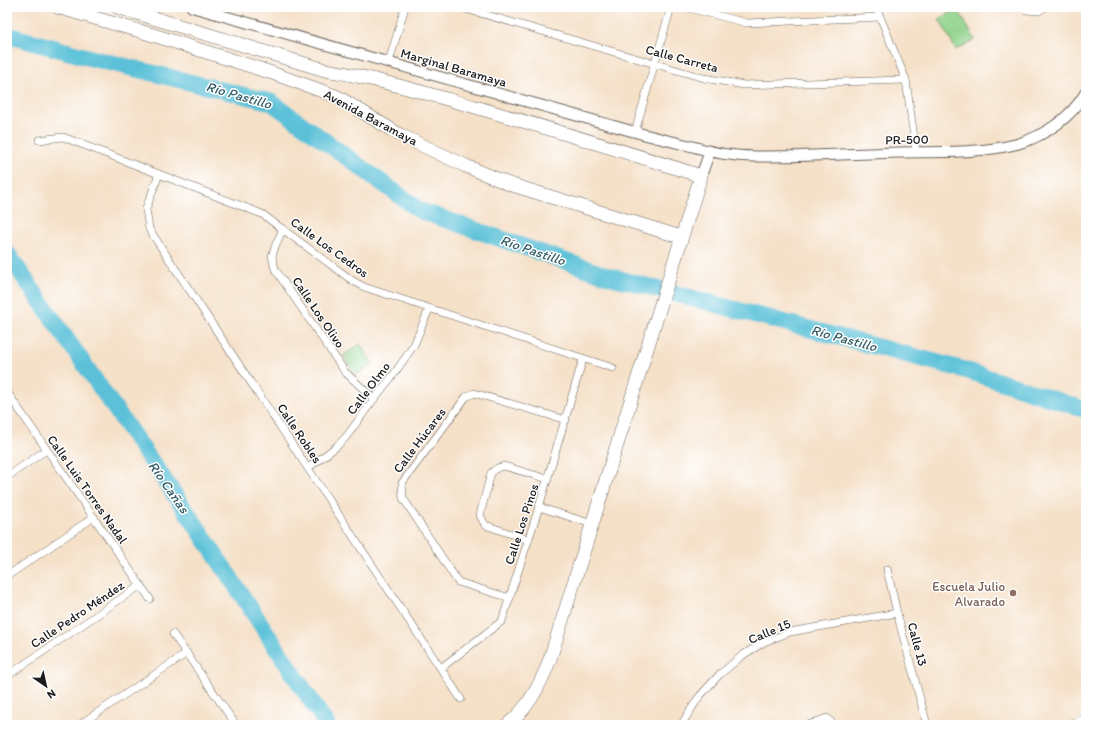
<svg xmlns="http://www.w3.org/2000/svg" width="1093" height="732" viewBox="0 0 1093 732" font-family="Itim,sans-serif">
<rect width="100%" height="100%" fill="#fff"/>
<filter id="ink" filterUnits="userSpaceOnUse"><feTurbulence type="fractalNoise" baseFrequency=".025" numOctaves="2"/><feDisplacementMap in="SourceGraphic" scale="8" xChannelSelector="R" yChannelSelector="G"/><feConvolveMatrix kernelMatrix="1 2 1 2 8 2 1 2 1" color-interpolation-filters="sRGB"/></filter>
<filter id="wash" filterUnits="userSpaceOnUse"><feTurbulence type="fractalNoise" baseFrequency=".012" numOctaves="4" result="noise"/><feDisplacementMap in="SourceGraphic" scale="16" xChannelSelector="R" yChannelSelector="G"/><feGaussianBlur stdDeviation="0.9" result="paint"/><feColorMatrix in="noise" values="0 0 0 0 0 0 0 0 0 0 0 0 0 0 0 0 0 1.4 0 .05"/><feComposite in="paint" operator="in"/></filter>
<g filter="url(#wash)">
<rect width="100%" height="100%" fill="#f5e0c8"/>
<g fill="#8fd28a" stroke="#567753">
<path d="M958,9L975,40L956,50L939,19Z"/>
<path d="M360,344L373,364L356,375L343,356Z"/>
</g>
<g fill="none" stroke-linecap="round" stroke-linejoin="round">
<g stroke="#5bc1d8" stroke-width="17">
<path d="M7,35L91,58L271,102L421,211L608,276L965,370L1086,410"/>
<path d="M7,253L195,524L327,725"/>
</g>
</g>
</g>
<g filter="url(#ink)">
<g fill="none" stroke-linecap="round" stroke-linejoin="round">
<defs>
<g id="street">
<path d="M459,7L704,78L744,85L906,80"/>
<path d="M685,7L747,23L880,17"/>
<path d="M876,7L906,80L916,152"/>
<path d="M1024,7L1026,10L1039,11L1045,7"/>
<path d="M389,62L405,7"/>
<path d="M635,132L671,7"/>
<path d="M39,140L63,137L262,214L353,281L364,287L613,368"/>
<path d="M159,174L146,209L149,229L461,699"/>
<path d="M283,229L276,244L272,256L275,269L345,372L374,399"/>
<path d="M7,392L150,599"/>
<path d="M308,468L336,447L346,437L374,399L394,374L414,345L429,309"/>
<path d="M7,477L46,450"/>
<path d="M539,507L592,524"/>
<path d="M529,540L485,525L480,515L491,473L497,468L504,466L548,479"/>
<path d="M887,569L897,613L927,725"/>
<path d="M7,576L94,517"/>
<path d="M510,598L458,582L403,498L402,483L466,397L474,393L566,420"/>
<path d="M173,634L236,725"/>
<path d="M441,668L502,621L539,507L583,359"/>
<path d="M7,676L141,585"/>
<path d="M79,725L187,653"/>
<path d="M681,725L699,697L719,675L743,655L764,642L790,632L897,613"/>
<path d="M808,725L827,718L834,725"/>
<path d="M1063,725L1086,719"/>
</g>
<g id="secondary">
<path d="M192,7L635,132C654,137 673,142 691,146C705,150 719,154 733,155C755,158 777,156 799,156C828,155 856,154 884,153C928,151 974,155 1017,144C1045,136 1072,117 1086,92"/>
<path d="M701,176L710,151"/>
</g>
<g id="highway">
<path d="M57,7L150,34L269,72L325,92L338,97L400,135L466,166L509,184L681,237"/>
<path d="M117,7L325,70C376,78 425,93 475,107C551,129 626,152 701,176L550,659C541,684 528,709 507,725"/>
</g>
</defs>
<use href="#street" stroke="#686158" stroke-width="8"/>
<use href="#secondary" stroke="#686158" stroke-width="12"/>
<use href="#highway" stroke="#686158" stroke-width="14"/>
<use href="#street" stroke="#fff" stroke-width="7"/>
<use href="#secondary" stroke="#fff" stroke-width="10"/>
<use href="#highway" stroke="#fff" stroke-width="13"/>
</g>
</g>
<circle fill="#8d6e63" stroke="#fff" stroke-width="1.5" cx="1013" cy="593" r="4"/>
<g text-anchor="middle" stroke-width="3" stroke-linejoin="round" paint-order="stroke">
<g font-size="13" fill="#1c1c1c" stroke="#fff">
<text transform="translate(682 58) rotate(15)" y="5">Calle Carreta</text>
<text transform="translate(454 67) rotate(16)" y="5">Marginal Baramaya</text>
<text transform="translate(371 117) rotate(28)" y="5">Avenida Baramaya</text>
<text transform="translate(907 139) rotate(-1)" y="5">PR-500</text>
<text transform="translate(330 247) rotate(36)" y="5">Calle Los Cedros</text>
<text transform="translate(319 312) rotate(56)" y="5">Calle Los Olivo</text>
<text transform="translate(368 388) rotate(-53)" y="5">Calle Olmo</text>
<text transform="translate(300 433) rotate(56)" y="5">Calle Robles</text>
<text transform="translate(419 440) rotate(-53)" y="5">Calle Húcares</text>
<text transform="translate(88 489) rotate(55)" y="5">Calle Luis Torres Nadal</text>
<text transform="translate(521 524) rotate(-72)" y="5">Calle Los Pinos</text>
<text transform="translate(77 614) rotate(-34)" y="5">Calle Pedro Méndez</text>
<text transform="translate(769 631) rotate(-23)" y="5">Calle 15</text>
<text transform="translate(918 644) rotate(75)" y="5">Calle 13</text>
</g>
<g font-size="13" fill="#785e54" stroke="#fff" text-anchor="end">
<text x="1005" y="591">Escuela Julio<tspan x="1005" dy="15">Alvarado</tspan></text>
</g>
<g font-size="14" font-style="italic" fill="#355e67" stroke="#fff">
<text transform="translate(239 95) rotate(16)" y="5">Río Pastillo</text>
<text transform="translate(533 250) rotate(19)" y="5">Río Pastillo</text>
<text transform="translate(844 338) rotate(15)" y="5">Río Pastillo</text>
<text transform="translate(169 487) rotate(55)" y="5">Río Cañas</text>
</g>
</g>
<rect width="1093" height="732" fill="none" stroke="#fff" stroke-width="24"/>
<g transform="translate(46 686) rotate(146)" stroke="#ffffff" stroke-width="3" paint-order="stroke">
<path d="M0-3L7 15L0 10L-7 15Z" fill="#1c1c1c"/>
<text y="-6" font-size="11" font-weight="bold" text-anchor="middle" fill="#1c1c1c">N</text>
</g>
</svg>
